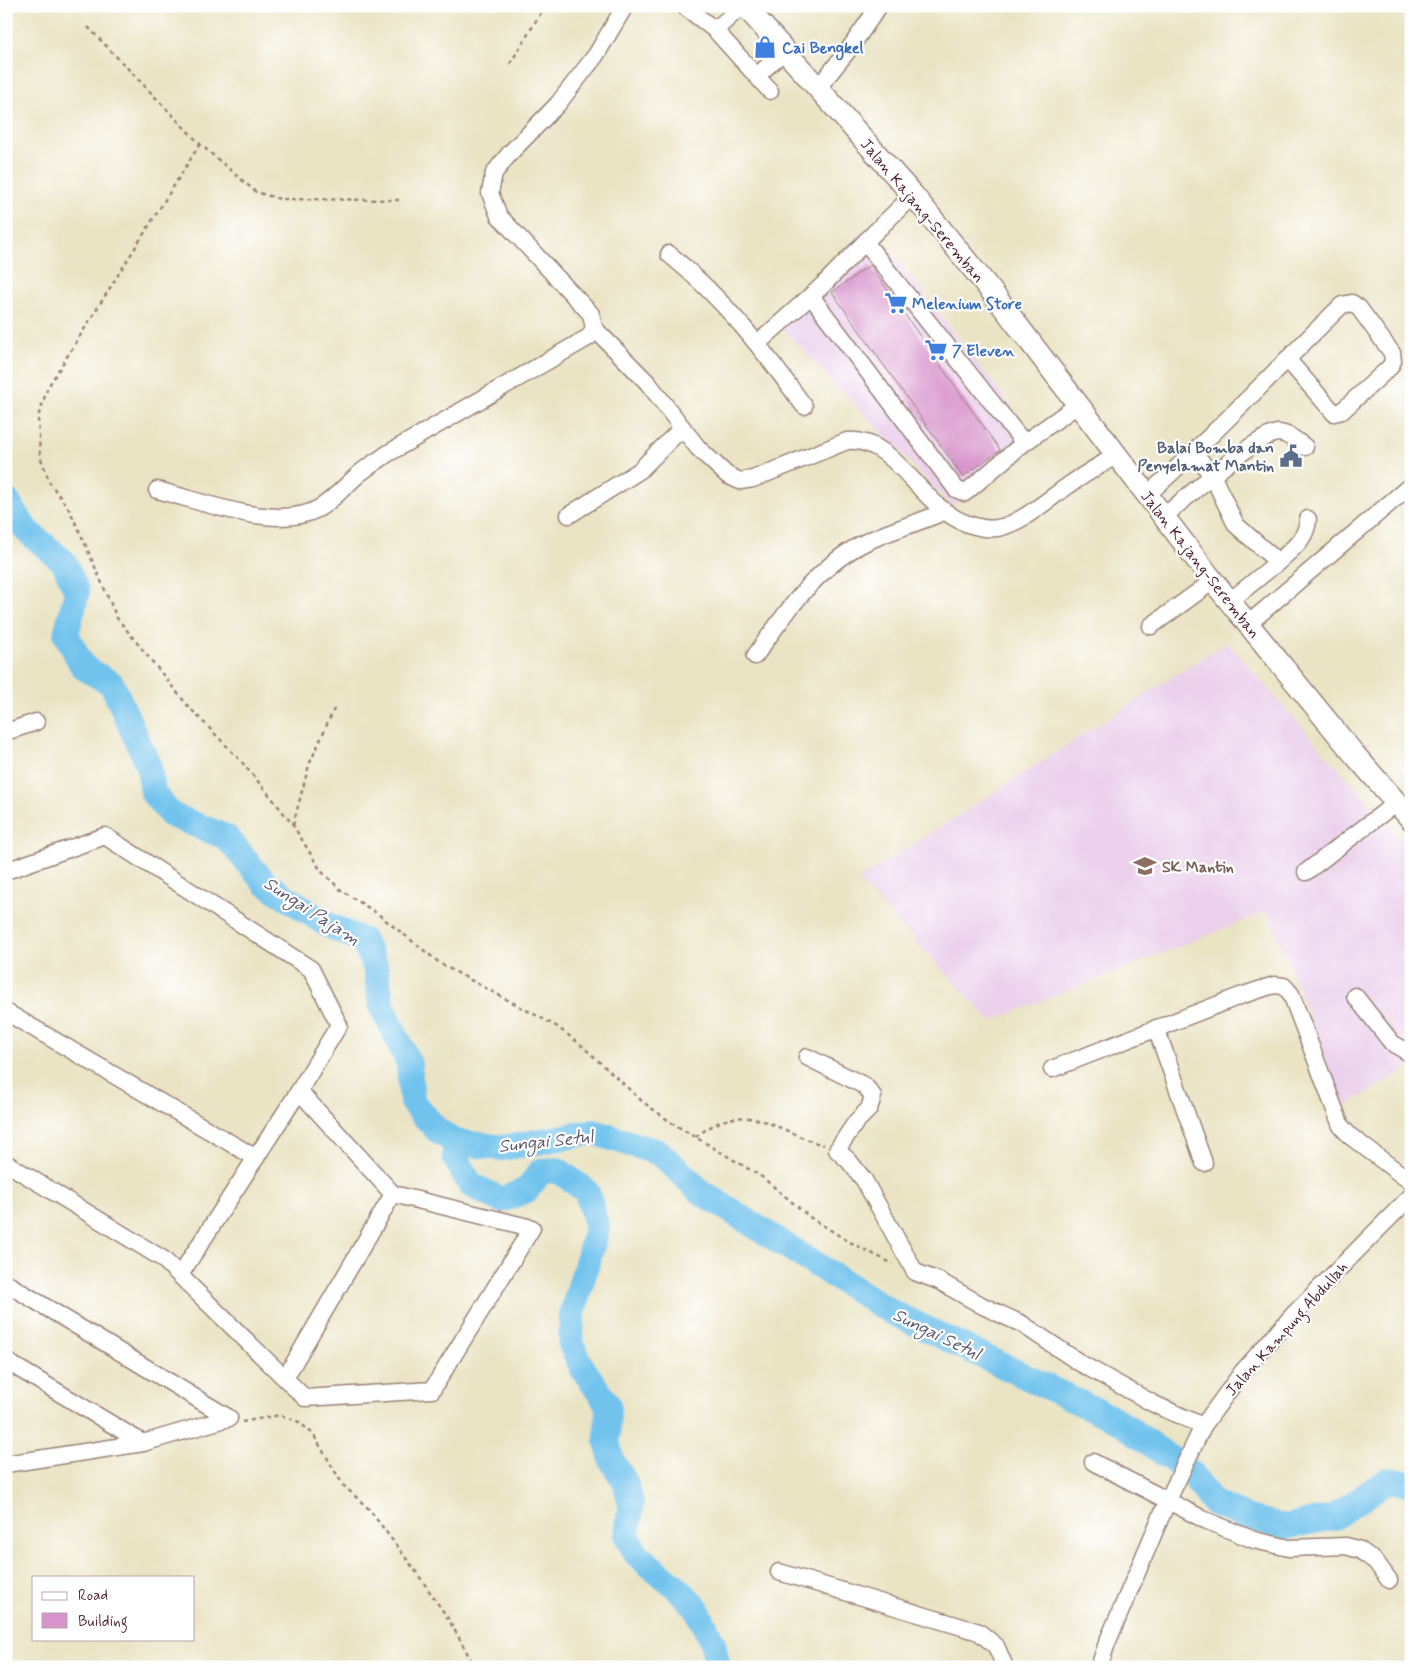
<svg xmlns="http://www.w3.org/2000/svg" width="1417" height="1673" viewBox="0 0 1417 1673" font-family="Mynerve,sans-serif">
<rect width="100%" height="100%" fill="#fff"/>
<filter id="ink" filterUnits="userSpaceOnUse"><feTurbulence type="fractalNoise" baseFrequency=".02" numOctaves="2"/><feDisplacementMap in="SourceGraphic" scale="10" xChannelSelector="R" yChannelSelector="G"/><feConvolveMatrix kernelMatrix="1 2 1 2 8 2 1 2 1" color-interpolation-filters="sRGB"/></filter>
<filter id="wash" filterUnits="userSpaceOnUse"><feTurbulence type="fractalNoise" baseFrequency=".0096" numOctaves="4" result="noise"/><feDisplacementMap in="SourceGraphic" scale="20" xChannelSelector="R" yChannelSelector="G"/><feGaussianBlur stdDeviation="1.12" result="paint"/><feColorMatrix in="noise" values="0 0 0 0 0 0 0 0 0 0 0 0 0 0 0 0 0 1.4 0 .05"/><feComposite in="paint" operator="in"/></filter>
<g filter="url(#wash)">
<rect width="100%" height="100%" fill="#eae4c4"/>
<g fill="#ebd1ec">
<path d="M870,225L1040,444L952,506L773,319Z"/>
<path d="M1227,642L1411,851V1066L1344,1107L1268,911L991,1021L858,880Z"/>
</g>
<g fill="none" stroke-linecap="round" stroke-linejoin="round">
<g stroke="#71c3ed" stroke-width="26">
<path d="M6,500L27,531L64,562L77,592L66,634L83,667L112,684L149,767L153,793L171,815L226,837L265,883L328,925L363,941L375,965L382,1006L409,1064L412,1102L437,1130L455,1142L503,1148L593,1132L660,1153L701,1192L891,1312L1120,1422L1192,1474L1213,1503L1246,1517L1284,1527L1334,1517L1388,1480L1411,1484"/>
<path d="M455,1142V1158L471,1185L501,1200L527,1190L541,1171L558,1170L587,1192L597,1229L572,1314L571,1344L583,1369L608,1405L607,1442L612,1461L625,1482L631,1503L627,1536L637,1555L674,1585L696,1607L713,1644L718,1667"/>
</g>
</g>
<g id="blocks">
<path fill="#d793cb" d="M870,265L1000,450L963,477L832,292Z"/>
</g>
</g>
<g filter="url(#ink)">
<use href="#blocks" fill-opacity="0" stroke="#9a8278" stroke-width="1"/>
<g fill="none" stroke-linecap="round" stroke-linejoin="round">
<defs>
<g id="minor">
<path d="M684,6L715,30L770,91"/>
<path d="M715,30L742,6"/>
<path d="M757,76L784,51"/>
<path d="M817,89L850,48L879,6"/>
<path d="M913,195L865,242L1024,443"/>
<path d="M669,254C726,301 761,347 804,406"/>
<path d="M811,296L956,489L965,493L1024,443L1079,404"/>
<path d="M594,328L648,383L698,448L727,475L740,481L753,479L847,441C898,437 918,507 968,524C977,527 987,530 997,528C1020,525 1052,496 1072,483C1086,473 1102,464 1117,455"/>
<path d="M758,343L823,285L865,242"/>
<path d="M1194,452L1213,477L1236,525L1278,562L1230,601"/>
<path d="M157,490C202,501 279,533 321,507C335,498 346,485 359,474C367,467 378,461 387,454L589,337L594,328L591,314L499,216L490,193L494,173L510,153L557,105L596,55L625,6"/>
<path d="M1147,495C1215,435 1277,368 1342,305L1352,303L1359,308L1392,353L1393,361L1390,367L1342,411L1334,413L1287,359"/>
<path d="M569,515L639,471L681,429"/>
<path d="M1163,517C1183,501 1257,434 1278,433C1288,433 1298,442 1305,447"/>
<path d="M1278,562C1292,549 1307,539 1308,519"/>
<path d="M1248,624L1411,485"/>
<path d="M1151,626L1213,581"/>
<path d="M755,656C784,615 815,569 860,545C887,531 916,524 943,512"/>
<path d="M6,732L36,722"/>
<path d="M6,871L105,836L311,969L339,1025L299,1091L180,1275"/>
<path d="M1306,872L1396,803"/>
<path d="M1355,996L1392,1043L1411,1054"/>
<path d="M6,1012L256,1158"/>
<path d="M1156,1028L1204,1163"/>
<path d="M807,1057L865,1086L873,1096L869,1109L856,1122L837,1150L849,1161L864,1180L915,1272L939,1281L983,1306L1022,1324L1080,1363L1154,1404L1203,1426"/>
<path d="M1052,1069L1240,996L1274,985L1284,986L1291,994L1341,1126L1350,1136L1411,1182"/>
<path d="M6,1163L163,1259L305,1398L432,1390L532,1228L393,1194L299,1091"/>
<path d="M6,1283L229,1418"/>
<path d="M6,1361L143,1443"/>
<path d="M288,1373L393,1194"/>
<path d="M1093,1462L1205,1520L1254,1540L1289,1548L1346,1546L1360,1550L1376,1562L1389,1580"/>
<path d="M6,1464L143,1443L229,1418"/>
<path d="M779,1572L979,1632L996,1646L1005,1667"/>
<path d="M1099,1667L1107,1643L1168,1500L1203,1426L1243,1371L1293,1315L1411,1196"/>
</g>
<path id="major" d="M745,6L913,195L992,292L1213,581L1354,754L1411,819"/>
</defs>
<use href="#minor" stroke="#9a8278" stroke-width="19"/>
<use href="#major" stroke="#9a8278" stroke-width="24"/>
<g stroke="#9a8278" stroke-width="2.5" stroke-dasharray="4 4" stroke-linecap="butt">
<path d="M88,27L200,144L256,192L280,199L399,200"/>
<path d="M510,64L545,6"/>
<path d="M200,144L48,387L38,417L40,456L50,483L70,511L82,537L117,618L188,706L240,760L271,797L293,825L321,871L341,890L378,914L441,964L556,1026L580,1044L643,1102L672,1123L762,1177L811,1218L848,1241L893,1264"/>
<path d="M293,825L309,765L334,709"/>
<path d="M696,1137C748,1095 775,1132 824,1145"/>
<path d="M242,1422L280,1415L299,1422L313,1434L343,1485L369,1509L417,1573L449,1620L475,1667"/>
</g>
<use href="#minor" stroke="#fff" stroke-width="16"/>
<use href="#major" stroke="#fff" stroke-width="21"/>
</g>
</g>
<defs>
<symbol id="shop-bare" viewBox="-9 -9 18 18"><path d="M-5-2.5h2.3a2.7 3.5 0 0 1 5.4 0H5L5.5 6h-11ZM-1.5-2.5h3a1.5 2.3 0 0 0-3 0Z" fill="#3f7fe0" stroke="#fff" stroke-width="2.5" paint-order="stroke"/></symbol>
<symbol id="supermarket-bare" viewBox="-9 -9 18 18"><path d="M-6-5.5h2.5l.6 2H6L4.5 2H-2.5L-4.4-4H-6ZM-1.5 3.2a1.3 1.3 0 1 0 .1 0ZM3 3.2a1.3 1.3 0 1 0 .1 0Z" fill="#3f7fe0" stroke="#fff" stroke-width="2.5" paint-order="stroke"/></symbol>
<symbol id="civic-bare" viewBox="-9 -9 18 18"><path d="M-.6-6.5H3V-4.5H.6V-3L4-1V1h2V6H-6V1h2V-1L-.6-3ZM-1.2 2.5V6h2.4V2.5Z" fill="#5c6f8a" stroke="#fff" stroke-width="2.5" paint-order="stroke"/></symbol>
<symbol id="school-bare" viewBox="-9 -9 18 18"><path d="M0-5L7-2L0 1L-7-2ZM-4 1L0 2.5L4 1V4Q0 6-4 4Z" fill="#8d6e63" stroke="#fff" stroke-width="2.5" paint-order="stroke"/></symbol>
</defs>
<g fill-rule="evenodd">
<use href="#shop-bare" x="749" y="31" width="32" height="32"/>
<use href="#supermarket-bare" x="880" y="287" width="32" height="32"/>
<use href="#supermarket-bare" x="920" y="334" width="32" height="32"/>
<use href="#civic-bare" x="1275" y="440" width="32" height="32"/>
<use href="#school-bare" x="1129" y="850" width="32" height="32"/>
</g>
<g text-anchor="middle" stroke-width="4.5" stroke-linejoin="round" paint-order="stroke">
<g font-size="16" font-weight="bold" fill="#366cbe" stroke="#fff" text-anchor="start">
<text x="782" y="53">Cai Bengkel</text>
<text x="912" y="309">Melenium Store</text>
<text x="952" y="356">7 Eleven</text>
</g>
<g font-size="16" fill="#4a1f2b" stroke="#fff">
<text transform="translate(923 210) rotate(50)" y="6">Jalan Kajang-Seremban</text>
<text transform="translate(1201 564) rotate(52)" y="6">Jalan Kajang-Seremban</text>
<text transform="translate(1286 1328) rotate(-48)" y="6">Jalan Kampung Abdullah</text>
</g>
<g font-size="16" font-weight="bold" fill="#4e5e75" stroke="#fff" text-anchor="end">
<text x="1274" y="453">Balai Bomba dan<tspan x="1274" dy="18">Penyelamat Mantin</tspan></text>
</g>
<g font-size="16" font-weight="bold" fill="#785e54" stroke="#fff" text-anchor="start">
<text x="1162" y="872">SK Mantin</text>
</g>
<g font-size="18" font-style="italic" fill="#58586f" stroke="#fff">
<text transform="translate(312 911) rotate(33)" y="6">Sungai Pajam</text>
<text transform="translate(546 1141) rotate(-6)" y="6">Sungai Setul</text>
<text transform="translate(937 1334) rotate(26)" y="6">Sungai Setul</text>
</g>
</g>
<rect width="1417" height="1673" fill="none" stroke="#fff" stroke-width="25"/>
<rect x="32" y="1576" width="162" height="65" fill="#ffffff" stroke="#b7a5aa"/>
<rect x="42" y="1592" width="25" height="8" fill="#ffffff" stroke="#b7a5aa"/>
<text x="78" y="1600" font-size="15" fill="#4a1f2b">Road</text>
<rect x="42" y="1613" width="25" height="15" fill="#d793cb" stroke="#b7a5aa"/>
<text x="78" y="1626" font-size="15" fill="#4a1f2b">Building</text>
</svg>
